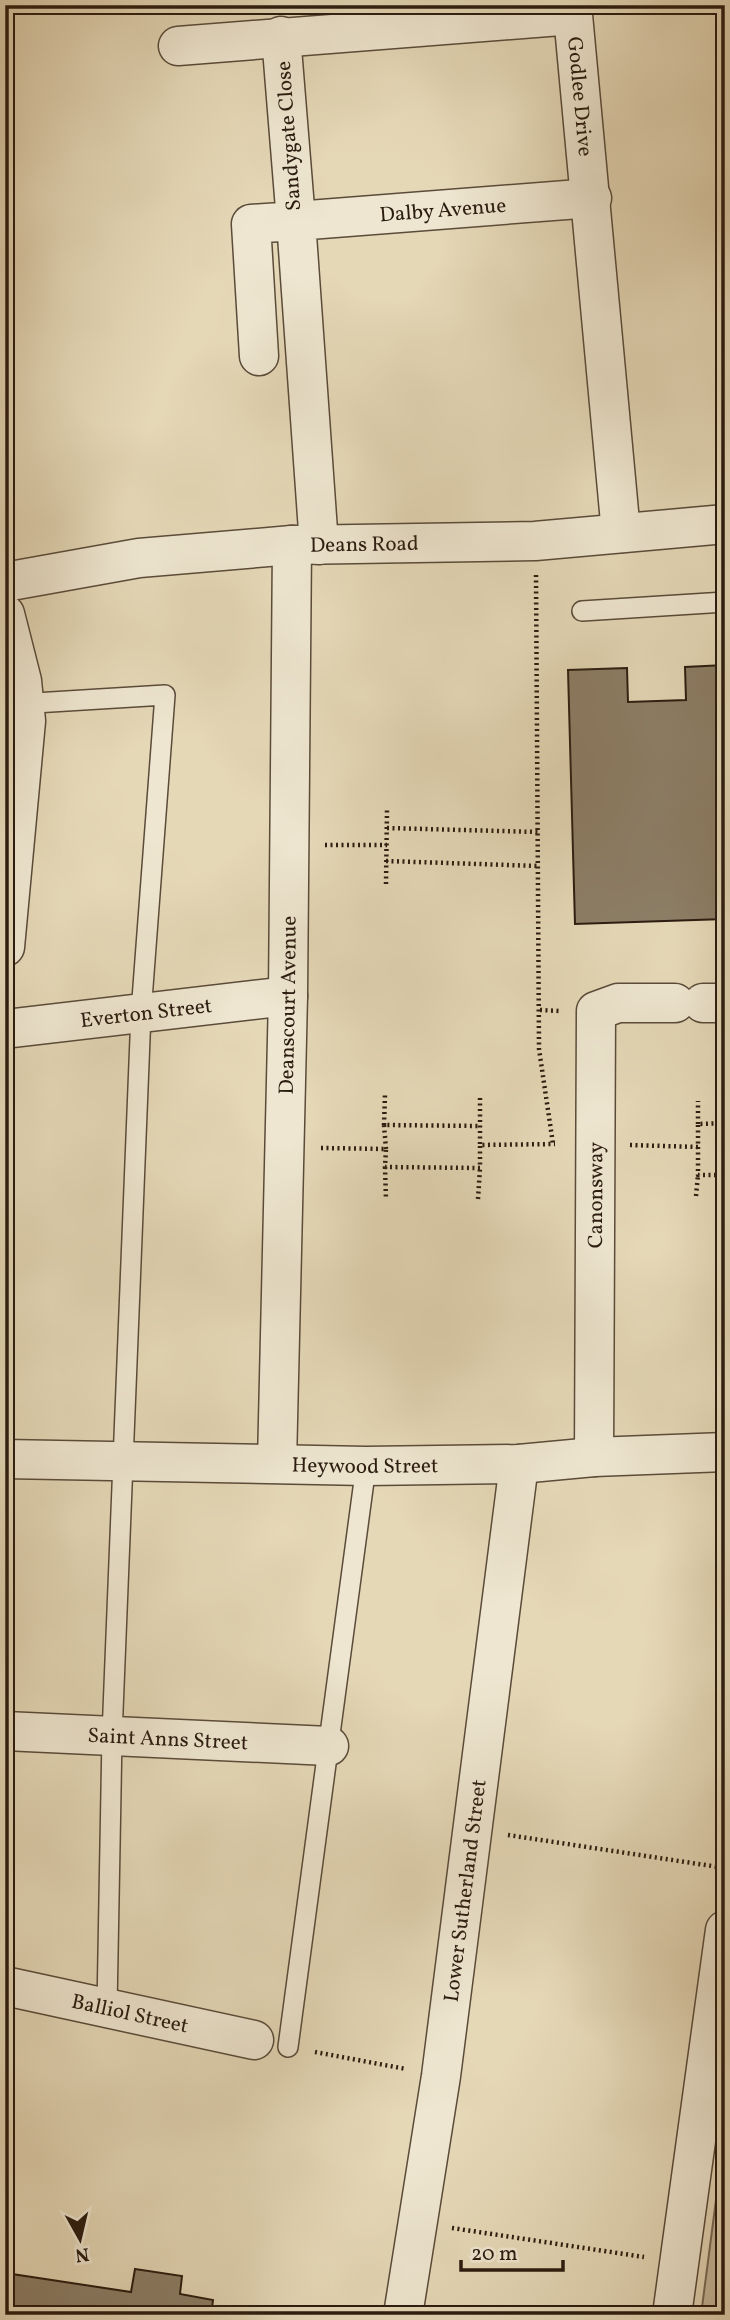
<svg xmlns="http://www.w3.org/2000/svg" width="730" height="2320" viewBox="0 0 730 2320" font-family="Vollkorn,serif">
<rect width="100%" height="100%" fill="#e5d8b7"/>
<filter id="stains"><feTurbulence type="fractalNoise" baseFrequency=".00286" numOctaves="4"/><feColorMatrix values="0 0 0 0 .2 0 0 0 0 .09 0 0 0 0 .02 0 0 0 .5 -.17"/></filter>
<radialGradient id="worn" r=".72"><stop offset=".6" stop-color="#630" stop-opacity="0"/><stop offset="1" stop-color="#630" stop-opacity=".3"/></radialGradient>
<path fill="#c5b89b" stroke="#786a56" stroke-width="2" d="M725,2131V2315H701Z"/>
<g fill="#8c7e67" stroke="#2b1c10" stroke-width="2">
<path d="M725,665V919L575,924L568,670L627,668L628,702L686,700L685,667Z"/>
<path d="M135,2269L182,2276L180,2294L213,2300L211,2315H5V2273L131,2292Z"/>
</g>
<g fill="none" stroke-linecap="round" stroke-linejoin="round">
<defs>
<g id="lane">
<path d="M582,611L725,602"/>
<path d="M18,704L165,695L141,1013L112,1736L107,2008"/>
<path d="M288,2047L366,1466"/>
</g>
<g id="street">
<path id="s1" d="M178,46L573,15L621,533"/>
<path d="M259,356L251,224L296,221L281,36"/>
<path id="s2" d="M319,545L296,221L592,198"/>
<path id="s3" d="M5,582L139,558L292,545L535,541L725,524"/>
<path d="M5,614L22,681L26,721L5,947"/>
<path d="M703,1003H725"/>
<path id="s4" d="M5,1029L288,996"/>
<path id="s5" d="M594,1457L596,1011L618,1003H675"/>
<path id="s6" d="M5,1459L366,1466L519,1464L594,1457L725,1452"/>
<path id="s7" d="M277,1463L288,996L292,545"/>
<path id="s8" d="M5,1731L329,1746"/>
<path id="s9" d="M5,1986L254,2040"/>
<path id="s10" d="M403,2315L441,2076L519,1464"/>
<path d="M672,2315L725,1930"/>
</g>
</defs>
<use href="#lane" stroke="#5a4b3a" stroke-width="22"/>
<use href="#street" stroke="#5a4b3a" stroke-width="41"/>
<g stroke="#2b1c10" stroke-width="4.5" stroke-dasharray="2 3.5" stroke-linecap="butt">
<path d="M536,575L539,1049L553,1144"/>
<path d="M387,828L538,832"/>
<path d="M325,845H387"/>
<path d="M386,861L539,866"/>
<path d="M386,884L387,809"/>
<path d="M540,1010L560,1011"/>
<path d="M480,1098V1145"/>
<path d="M698,1124V1101"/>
<path d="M384,1125L385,1095"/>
<path d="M630,1145L698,1147V1124L725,1123"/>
<path d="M698,1147V1175H725"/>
<path d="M321,1148L386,1149L385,1167L480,1168V1145L555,1144"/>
<path d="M386,1149L384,1125L480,1126"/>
<path d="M385,1167L386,1200"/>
<path d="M696,1196L698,1175"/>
<path d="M478,1199L480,1168"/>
<path d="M508,1835L725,1868"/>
<path d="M315,2052L406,2069"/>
<path d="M452,2228L644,2257"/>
</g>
<use href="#lane" stroke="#eee6d0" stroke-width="19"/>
<use href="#street" stroke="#eee6d0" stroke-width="38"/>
</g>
<g text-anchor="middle" stroke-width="5" stroke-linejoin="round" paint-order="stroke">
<g font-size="21" fill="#2b1c10" stroke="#eee6d0">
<text dy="7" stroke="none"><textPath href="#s1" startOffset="478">Godlee Drive</textPath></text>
<text transform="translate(288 136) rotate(-94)" y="7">Sandygate Close</text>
<text dy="7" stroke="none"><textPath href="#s2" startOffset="472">Dalby Avenue</textPath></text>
<text dy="7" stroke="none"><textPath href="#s3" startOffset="362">Deans Road</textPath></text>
<text dy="7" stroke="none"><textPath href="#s7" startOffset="458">Deanscourt Avenue</textPath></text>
<text dy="7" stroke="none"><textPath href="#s4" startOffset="142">Everton Street</textPath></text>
<text dy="7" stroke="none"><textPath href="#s5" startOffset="262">Canonsway</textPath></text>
<text dy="7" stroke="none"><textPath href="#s6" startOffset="360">Heywood Street</textPath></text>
<text dy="7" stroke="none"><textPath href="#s8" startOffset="163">Saint Anns Street</textPath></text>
<text dy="7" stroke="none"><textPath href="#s10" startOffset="429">Lower Sutherland Street</textPath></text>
<text dy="7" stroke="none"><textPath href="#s9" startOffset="128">Balliol Street</textPath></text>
</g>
</g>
<rect width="730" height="2320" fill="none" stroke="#e5d8b7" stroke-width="28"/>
<rect x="7" y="7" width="716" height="2306" fill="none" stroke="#2b1c10" stroke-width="3.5"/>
<rect x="14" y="14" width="702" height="2292" fill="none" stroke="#2b1c10" stroke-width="2"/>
<g transform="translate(80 2239) rotate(172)" stroke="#eee6d0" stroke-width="5" paint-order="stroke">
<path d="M0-5L12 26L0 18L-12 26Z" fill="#2b1c10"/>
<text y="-10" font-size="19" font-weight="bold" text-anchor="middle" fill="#2b1c10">N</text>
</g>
<path d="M461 2260v10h102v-10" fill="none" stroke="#2b1c10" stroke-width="3.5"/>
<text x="471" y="2260" font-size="21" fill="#2b1c10" stroke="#eee6d0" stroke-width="5" paint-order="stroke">20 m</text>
<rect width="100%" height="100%" filter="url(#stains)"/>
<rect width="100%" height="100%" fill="url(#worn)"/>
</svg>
